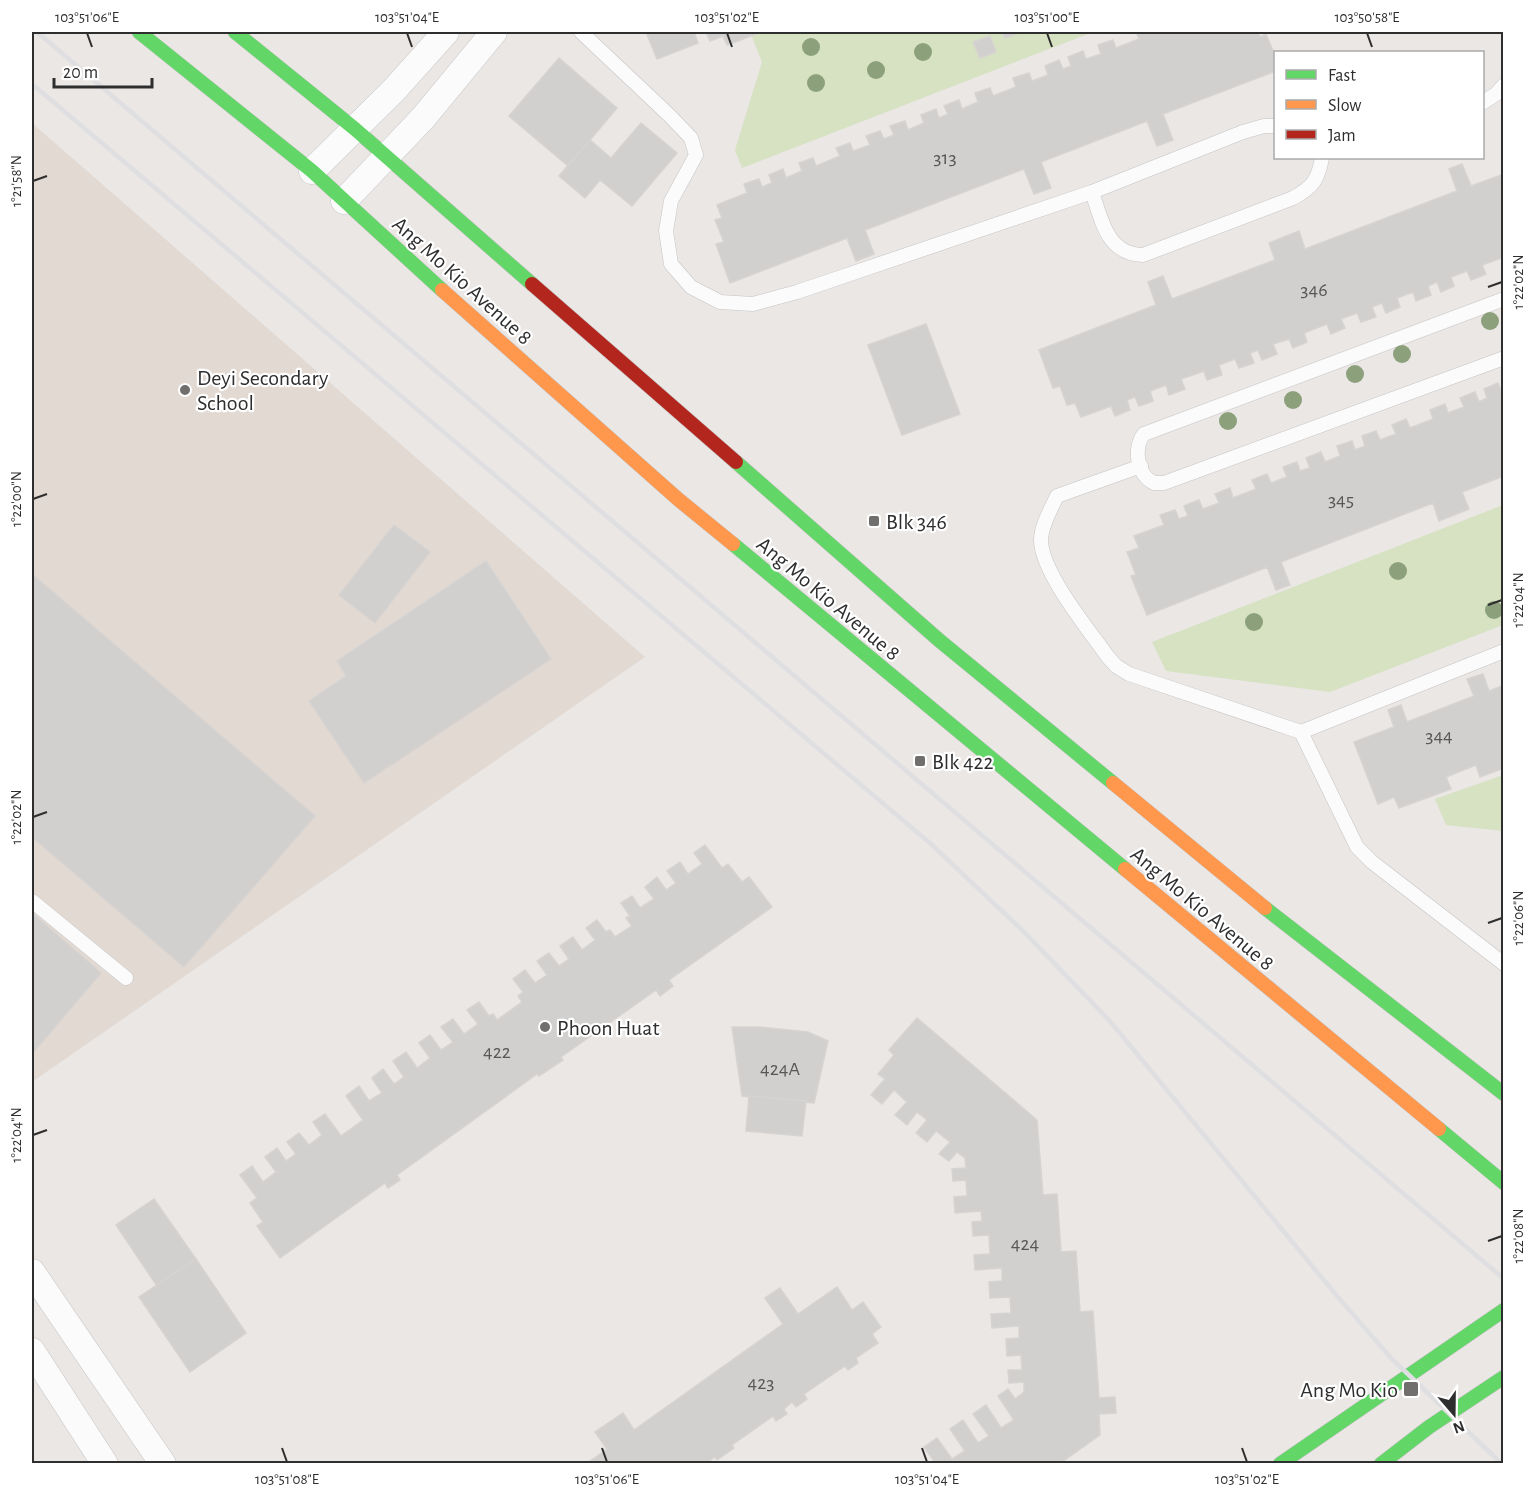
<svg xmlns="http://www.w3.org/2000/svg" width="1535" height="1495" viewBox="0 0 1535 1495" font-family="'Alegreya Sans',sans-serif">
<rect width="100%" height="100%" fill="#eae7e5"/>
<path fill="#e2d9d3" d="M32,123L645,657L32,1082Z"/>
<g fill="#d6e2c2">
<path d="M750,32H1093L742,168L735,150L762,62Z"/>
<path d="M1503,505V625L1330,692L1166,671L1152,642Z"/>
<path d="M1503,775V831L1446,825L1435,799Z"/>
</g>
<g fill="#d2d0ce" stroke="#d6d3d1" stroke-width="1.5">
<path d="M646,32H694L698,43L657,59Z"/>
<path d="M706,32H762L727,45L723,36L710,41Z"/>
<path d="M1002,32H1022L1005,38Z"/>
<path d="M1136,32H1258L1260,37L1266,34L1276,58V71L1163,114L1173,140L1157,146L1147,121L1041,162L1051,188L1034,194L1024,169L865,230L874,254L856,261L847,238L730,283L716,244L724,242L715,220L722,218L717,205L747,193L744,184L759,179L762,187L772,183L769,175L783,169L786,178L802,171L799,163L813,158L816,166L840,156L836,148L850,143L853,151L870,145L866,136L880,131L884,139L894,135L890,126L905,121L908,130L924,123L921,115L936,109L939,118L948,114L944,106L959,100L962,109L978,102L975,93L990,88L993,96L1016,87L1013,78L1029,73L1032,81L1048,75L1045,66L1059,60L1063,69L1071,66L1068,57L1083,51L1086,59L1101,54L1098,45L1113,40L1116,48L1139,39Z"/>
<path d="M990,36L996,52L980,58L973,42Z"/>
<path d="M559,58L617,108L568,166L509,116Z"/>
<path d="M641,123L677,153L632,206L600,180L585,198L559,176L590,140L611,158Z"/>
<path d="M1462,164L1471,186L1504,174V257L1482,265L1486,274L1471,280L1467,271L1451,277L1454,286L1441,292L1437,282L1428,286L1431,295L1416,301L1413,292L1397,298L1400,307L1386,313L1382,303L1372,307L1376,317L1361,322L1357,313L1341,319L1345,328L1331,334L1327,324L1304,333L1307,342L1293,348L1289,339L1273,344L1277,354L1262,360L1258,350L1250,353L1254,363L1239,368L1235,359L1219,365L1222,375L1207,380L1204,371L1181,379L1185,389L1169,395L1166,385L1150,391L1153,401L1139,406L1135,397L1127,400L1130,410L1115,416L1111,406L1081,417L1075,403L1067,405L1060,386L1053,388L1039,350L1156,305L1148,282L1163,276L1172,299L1275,260L1269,243L1299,231L1305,249L1457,191L1449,169Z"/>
<path d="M926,324L960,414L902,435L868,345Z"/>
<path d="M1498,383L1502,393L1504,392V476L1462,492L1469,509L1439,521L1433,503L1281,562L1290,585L1276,590L1267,567L1147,615L1131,576L1136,575L1127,552L1139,548L1134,536L1164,525L1160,515L1175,510L1179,519L1188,516L1184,506L1199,500L1203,509L1219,503L1215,494L1230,488L1233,498L1256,489L1252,480L1267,474L1271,483L1287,477L1283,467L1297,462L1300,471L1310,468L1306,458L1321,452L1325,462L1340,456L1337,446L1352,441L1355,450L1365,446L1362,436L1376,431L1380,440L1396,434L1392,425L1406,419L1410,428L1433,419L1430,410L1445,404L1448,413L1464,407L1460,398L1475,392L1479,402L1487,398L1484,389Z"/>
<path d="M394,525L430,552L375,623L339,595Z"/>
<path d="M486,561L551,659L364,783L309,701L346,676L337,661Z"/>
<path d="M32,574L315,816L184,967L32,837Z"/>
<path d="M1483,674L1489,691L1504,685V768L1480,777L1476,765L1446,777L1451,789L1399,808L1394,797L1378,804L1354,742L1394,727L1388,710L1401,705L1407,722L1474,696L1467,679Z"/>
<path d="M705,845L722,868L728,864L742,882L749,877L772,907L669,980L673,986L660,996L656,990L561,1057L563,1060L539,1076L537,1074L397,1175L400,1180L388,1188L385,1183L280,1258L257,1226L263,1222L250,1203L257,1198L240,1175L252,1166L263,1182L276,1172L265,1157L277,1148L286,1161L296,1154L287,1142L299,1133L309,1145L322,1135L313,1122L325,1114L341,1136L363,1120L346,1096L359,1086L369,1101L382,1093L372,1078L383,1069L394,1084L404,1077L393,1061L406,1052L417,1068L430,1058L419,1043L430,1035L441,1050L453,1042L441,1027L453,1019L464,1034L478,1024L467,1010L479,1002L489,1016L493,1014L497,1020L522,1002L518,996L523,992L513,979L525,970L535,983L547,975L537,961L549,953L559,966L569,959L560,946L573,937L582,950L595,940L586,928L597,920L606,932L610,930L615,937L632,926L626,918L630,916L621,903L632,896L640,908L654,899L645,887L657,877L666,890L676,883L667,871L680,862L688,874L702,864L694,853Z"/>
<path d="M32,913L101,973L32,1054Z"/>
<path d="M917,1018L1037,1120L1043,1195L1057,1194L1061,1252L1076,1251L1080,1312L1093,1311L1099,1398L1115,1397L1116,1413L1099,1414L1100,1435L1059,1464H936L924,1447L937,1438L952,1459L965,1451L950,1429L963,1420L978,1443L989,1436L973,1414L986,1405L1001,1428L1014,1420L998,1396L1008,1389L1015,1399L1024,1392V1382L1009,1383L1008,1370H1022L1021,1355L1007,1356L1006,1339L1019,1338V1326L992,1328L991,1314L1011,1313L1010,1297L990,1298L989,1282L1002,1281V1268L975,1270L974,1255L990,1254L989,1235L973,1236L972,1222L982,1221L981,1211L955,1213L954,1197L967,1196L966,1180L953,1181L952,1169L966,1168L965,1158L957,1152L949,1161L939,1154L950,1142L936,1131L927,1142L916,1133L927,1120L917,1112L907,1125L895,1115L907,1102L894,1090L882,1104L871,1095L885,1079L878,1074L894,1055L889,1050Z"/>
<path d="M732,1027H760L808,1032L828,1041L814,1103L742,1096Z"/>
<path d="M749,1096L806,1101L802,1136L746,1131Z"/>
<path d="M154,1199L196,1259L157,1286L116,1225Z"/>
<path d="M196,1259L246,1333L190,1372L139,1297Z"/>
<path d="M837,1287L852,1310L863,1302L881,1327L872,1334L878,1343L856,1358L858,1363L848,1370L845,1366L804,1394L807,1399L796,1407L792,1402L784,1409L787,1414L776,1421L773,1416L732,1445L734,1448L717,1460L715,1457L705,1464H586L607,1449L595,1432L623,1413L634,1430L783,1324L765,1298L780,1288L798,1314Z"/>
</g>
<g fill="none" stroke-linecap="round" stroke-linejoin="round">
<defs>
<g id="lane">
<path d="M581,32L670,116L691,138L696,155L671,201L666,231L671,264L691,287L720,302L753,304L797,292L1092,192L1243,132L1264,126H1276"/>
<path d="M1482,103L1496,94L1504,85"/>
<path d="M1092,192C1102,221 1107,254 1143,255L1293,198C1313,187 1318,180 1322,158"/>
<path d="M1504,299L1144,434C1133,447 1137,476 1154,483C1155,483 1164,483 1164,483L1504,358"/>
<path d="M1141,466L1057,496C1051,509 1041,526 1041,540C1041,572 1089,630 1108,657L1116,666L1129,674L1301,732L1504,651"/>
<path d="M1301,732L1357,847L1372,862L1504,964"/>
<path d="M32,901L126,978"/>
</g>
<g id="street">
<path d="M312,171L394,90L446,32"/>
<path d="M344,201L423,118L494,32"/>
<path d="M32,1272L163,1464"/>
<path d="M32,1351L105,1464"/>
</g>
<g id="fast">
<path d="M139,32L312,171L442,290"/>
<path d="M235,32L355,129L532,284"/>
<path d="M736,462L940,641L1113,783"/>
<path d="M733,544L1125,869"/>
<path d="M1265,908L1504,1094"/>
<path d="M1439,1129L1504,1183"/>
<path d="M1280,1464L1504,1310"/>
<path d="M1381,1464L1429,1427L1504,1377"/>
</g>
<g id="slow">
<path d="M442,290L679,500L733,544"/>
<path d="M1113,783L1265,908"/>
<path d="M1125,869L1439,1129"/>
</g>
<path id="jam" d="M532,284L736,462"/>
</defs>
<use href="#lane" stroke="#c5c4c5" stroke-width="15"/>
<use href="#street" stroke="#c5c4c5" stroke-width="27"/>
<use href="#fast" stroke="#c6c4c4" stroke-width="15"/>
<use href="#slow" stroke="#c6c4c4" stroke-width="15"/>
<use href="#jam" stroke="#c6c4c4" stroke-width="15"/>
<use href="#lane" stroke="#fcfbfb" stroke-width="14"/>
<use href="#street" stroke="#fcfbfb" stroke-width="26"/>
<use href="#fast" stroke="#63d668" stroke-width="14"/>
<use href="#slow" stroke="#ff974d" stroke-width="14"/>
<use href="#jam" stroke="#b3261e" stroke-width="14"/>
<g stroke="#dfdfe1" stroke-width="4.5">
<path d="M37,32L1504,1279"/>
<path d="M32,84L931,844L1022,930L1109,1020L1337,1296L1390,1357L1502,1464"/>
</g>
</g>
<g fill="#8ca07b">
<circle cx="811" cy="47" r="9"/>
<circle cx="923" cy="52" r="9"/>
<circle cx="876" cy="70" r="9"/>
<circle cx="816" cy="83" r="9"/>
<circle cx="1490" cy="321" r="9"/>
<circle cx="1402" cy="354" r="9"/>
<circle cx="1355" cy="374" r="9"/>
<circle cx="1293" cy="400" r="9"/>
<circle cx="1228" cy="421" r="9"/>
<circle cx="1398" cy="571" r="9"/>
<circle cx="1494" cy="610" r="9"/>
<circle cx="1254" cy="622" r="9"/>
</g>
<path fill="none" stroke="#2e2e2e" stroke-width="2" d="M87,33L92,47M407,33L412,47M727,33L732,47M1047,33L1052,47M1367,33L1372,47M33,181L47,176M1488,287L1502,282M33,499L47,494M1488,605L1502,600M33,817L47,812M1488,923L1502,918M33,1135L47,1130M1488,1241L1502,1236M282,1448L287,1462M602,1448L607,1462M922,1448L927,1462M1242,1448L1247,1462"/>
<g fill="#706f6e" stroke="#fff" stroke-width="2">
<circle cx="185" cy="390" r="6"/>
<rect x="868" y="515" width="12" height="12" rx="3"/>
<rect x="914" y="755" width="12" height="12" rx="3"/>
<circle cx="545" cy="1027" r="6"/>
<rect x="1403" y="1381" width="16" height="16" rx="3"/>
</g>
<g text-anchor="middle" stroke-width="4.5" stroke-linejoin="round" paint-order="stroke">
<g font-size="20" fill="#585757">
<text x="945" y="164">313</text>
<text x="1314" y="296">346</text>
<text x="1341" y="506">345</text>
<text x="1439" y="742">344</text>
<text x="497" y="1058">422</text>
<text x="780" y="1075">424A</text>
<text x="1025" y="1250">424</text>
<text x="761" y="1389">423</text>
</g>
<g font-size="22" fill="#2e2e2e" stroke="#fff">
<text transform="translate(463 280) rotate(42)" y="8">Ang Mo Kio Avenue 8</text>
<text transform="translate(829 598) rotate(40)" y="8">Ang Mo Kio Avenue 8</text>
<text transform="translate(1203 908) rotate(40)" y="8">Ang Mo Kio Avenue 8</text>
</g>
<g font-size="22" fill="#2e2e2e" stroke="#fff" text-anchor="start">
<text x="197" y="385">Deyi Secondary<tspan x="197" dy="25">School</tspan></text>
<text x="886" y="529">Blk 346</text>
<text x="932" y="769">Blk 422</text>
<text x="557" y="1035">Phoon Huat</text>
<text x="1398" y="1397" text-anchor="end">Ang Mo Kio</text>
</g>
</g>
<rect width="1535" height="1495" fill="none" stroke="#ffffff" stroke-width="66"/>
<rect x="1274" y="51" width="210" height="108" fill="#ffffff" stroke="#ababab" stroke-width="1.5"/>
<rect x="1286" y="70" width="30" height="9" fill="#63d668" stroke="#ababab" stroke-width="1.5"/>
<text x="1328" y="81" font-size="18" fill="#2e2e2e">Fast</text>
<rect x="1286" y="100" width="30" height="9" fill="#ff974d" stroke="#ababab" stroke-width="1.5"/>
<text x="1328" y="111" font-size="18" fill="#2e2e2e">Slow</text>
<rect x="1286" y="130" width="30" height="9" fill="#b3261e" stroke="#ababab" stroke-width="1.5"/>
<text x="1328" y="141" font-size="18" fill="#2e2e2e">Jam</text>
<g transform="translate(1454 1414) rotate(160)" stroke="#ffffff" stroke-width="4.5" paint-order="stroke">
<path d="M0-4.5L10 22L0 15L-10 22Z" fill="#2e2e2e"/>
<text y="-9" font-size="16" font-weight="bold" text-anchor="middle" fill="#2e2e2e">N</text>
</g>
<path d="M54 78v9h98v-9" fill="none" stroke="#2e2e2e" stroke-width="3"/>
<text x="63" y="78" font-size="18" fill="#2e2e2e" stroke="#ffffff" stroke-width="4.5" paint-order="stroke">20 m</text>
<rect x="33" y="33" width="1469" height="1429" fill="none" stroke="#2e2e2e" stroke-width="2"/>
<g font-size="15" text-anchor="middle" fill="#2e2e2e">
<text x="87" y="22">103°51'06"E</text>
<text x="407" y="22">103°51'04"E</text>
<text x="727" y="22">103°51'02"E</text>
<text x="1047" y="22">103°51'00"E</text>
<text x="1367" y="22">103°50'58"E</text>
<text transform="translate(16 181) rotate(-90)" y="5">1°21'58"N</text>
<text transform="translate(1518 282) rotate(-90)" y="5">1°22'02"N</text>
<text transform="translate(16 499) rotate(-90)" y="5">1°22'00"N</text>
<text transform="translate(1518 600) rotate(-90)" y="5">1°22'04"N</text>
<text transform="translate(16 817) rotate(-90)" y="5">1°22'02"N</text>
<text transform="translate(1518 918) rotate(-90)" y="5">1°22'06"N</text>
<text transform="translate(16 1135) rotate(-90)" y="5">1°22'04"N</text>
<text transform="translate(1518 1236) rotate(-90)" y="5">1°22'08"N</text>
<text x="287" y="1484">103°51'08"E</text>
<text x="607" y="1484">103°51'06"E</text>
<text x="927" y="1484">103°51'04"E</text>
<text x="1247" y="1484">103°51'02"E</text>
</g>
</svg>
